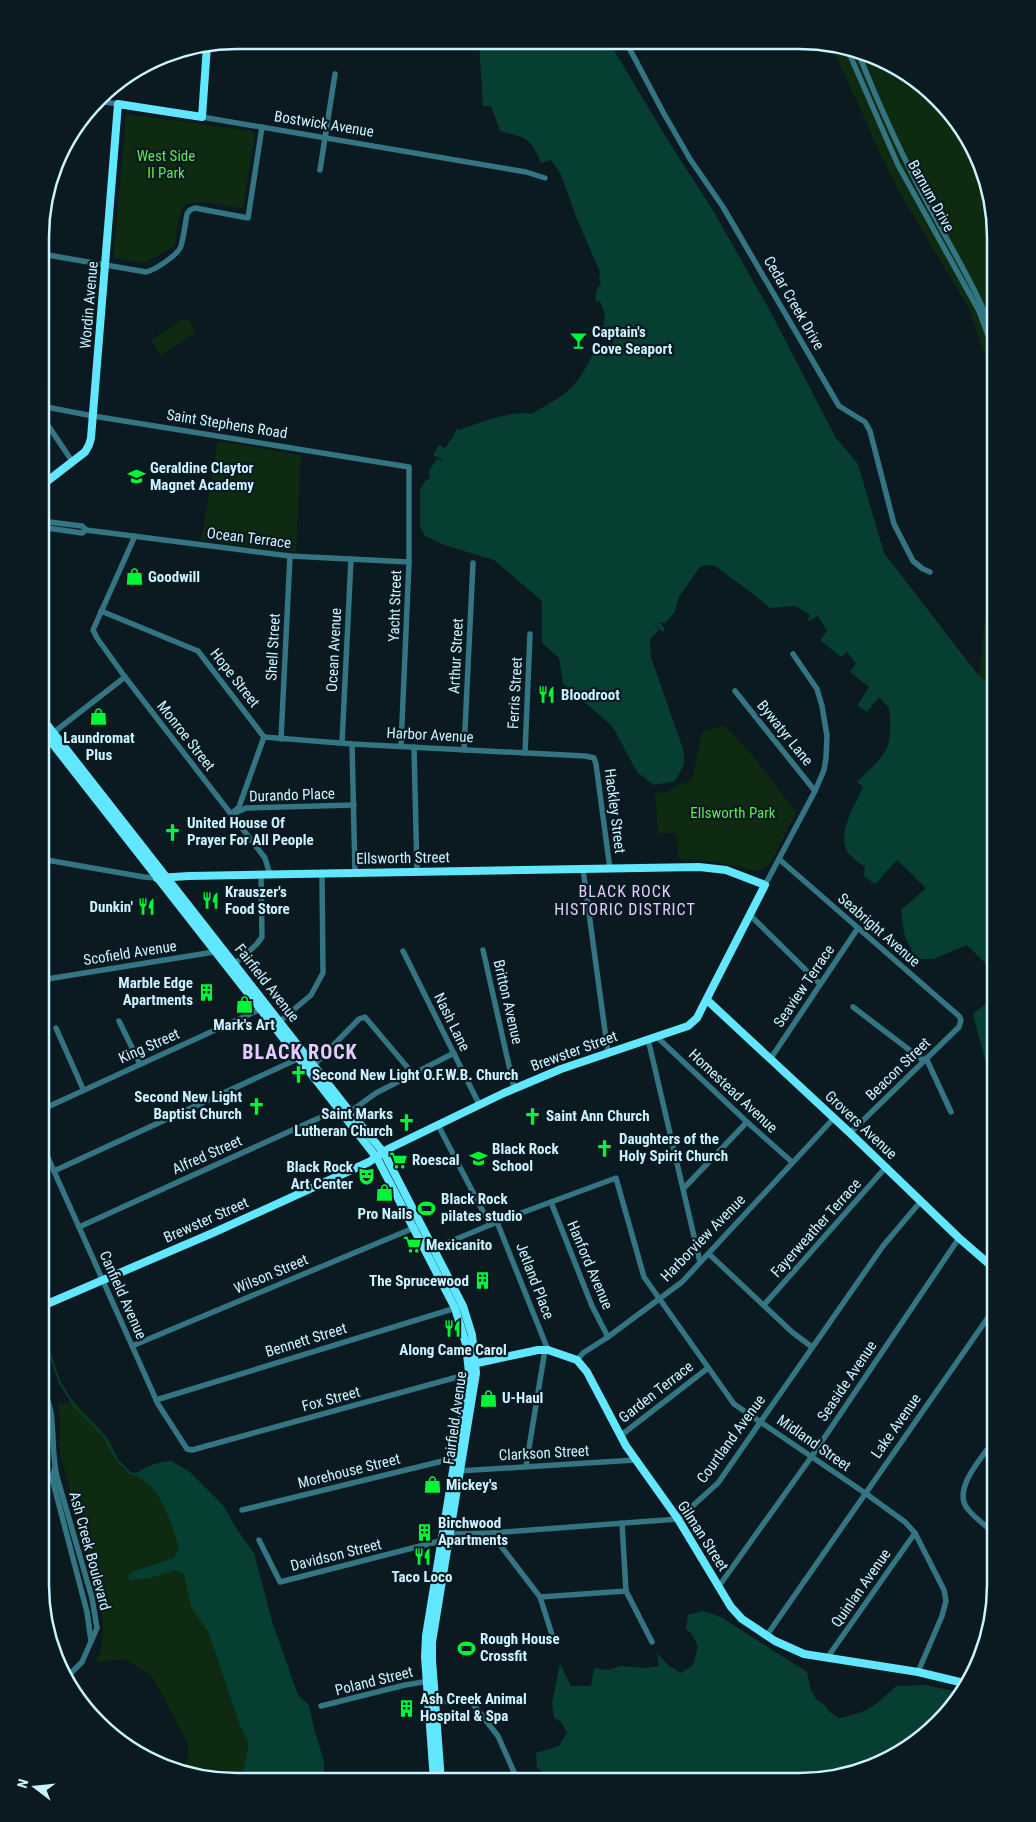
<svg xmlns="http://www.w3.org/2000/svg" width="1036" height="1822" viewBox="0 0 1036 1822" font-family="'Roboto Condensed',sans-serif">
<rect width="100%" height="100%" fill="#0b1920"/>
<g fill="#0e2a10">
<path d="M830,44H838L886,60L929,89L963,127L985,173L996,236V389L969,309L900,193L878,150L866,121Z"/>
<path d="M126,114L252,131L255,136L243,208C228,208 191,195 182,209C177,219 177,234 175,245L172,248L144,263L113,258Z"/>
<path d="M183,319L189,320L194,329L195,333L160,356L151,340Z"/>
<path d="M218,441L301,455L296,552L201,540Z"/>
<path d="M996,569V682L988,683L979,676L984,624Z"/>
<path d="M724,725L753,756L796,812L771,862L761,870L755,871L717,862L679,859L676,833H658L655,792L665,793L677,785L692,781L702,732Z"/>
<path d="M75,1402L109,1439L118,1459L130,1472L144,1479L159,1481L223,1588L257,1780H211L183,1772L188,1756V1743L152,1676L124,1659L96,1662C105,1641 104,1623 100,1601L60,1453V1421L58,1404Z"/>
</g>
<g fill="#063e31">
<path d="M479,42H609L667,139L714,212L769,309L836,438L858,464L884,553L979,676L988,683L996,682V969L989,961L986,964L967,945L934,959H919C903,941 904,933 901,910L926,888L897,860L875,884L864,876L865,867C860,863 853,859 849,854C835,835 855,806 863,787L857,782C887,752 893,752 889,708L879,697L867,712L857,706L869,687L850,672L856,663L847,652L841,657L820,640L827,631L818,616L807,622L810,615L795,606L770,608L753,594L715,566L707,565L700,567L679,597L674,613L664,624L662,622L660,623L665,629L663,632L654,624L659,630L650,639L651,657L684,752V765L675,781L654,785L637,772L612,726L563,684L559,658L542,643V601L494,560L444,545L425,536L420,526V490L425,481L429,479L430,474L428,472L437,459L442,461L443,460L433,455L439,445L445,448L454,435L456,429L459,430C475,424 516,409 531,414C545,406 563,397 574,385C582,376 588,363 594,352L607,357L615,337L602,332L605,315L600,301H596C594,293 597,290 601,283L599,279L600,272L576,217L561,174L551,160L541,163C530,137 527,138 500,131L491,106H483Z"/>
<path d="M996,996V1100L991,1090L987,1067L973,1014Z"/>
<path d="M171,1461L189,1471L223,1505L236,1528L254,1553L272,1621L298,1695L309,1705L315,1732L324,1761V1781L242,1780L243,1771L249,1744L241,1728L208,1631L191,1607L184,1574L175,1570L150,1578L131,1580L128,1578L129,1575L132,1572L174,1558L179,1547C173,1529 165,1503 153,1489C148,1482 140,1480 135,1474C145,1466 158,1462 171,1461Z"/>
<path d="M703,1611L721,1617L807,1672L811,1690L816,1699L825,1705L830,1712L839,1718C867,1713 876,1705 896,1686L926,1685L962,1693L955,1705L909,1749L863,1771L800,1782L556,1781L537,1768L536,1753L559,1746L567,1733L561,1722L554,1718L552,1704L560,1663L571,1686H591L594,1668L607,1670L621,1666L645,1668L659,1666L657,1653L669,1666L681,1673L693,1665L698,1646L691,1633L686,1629L688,1615Z"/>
</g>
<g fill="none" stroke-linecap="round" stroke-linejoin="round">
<path stroke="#063e31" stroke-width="2" d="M40,1325L60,1383L76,1408L105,1437L117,1460L130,1473L135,1474"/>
<g stroke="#337582" stroke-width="5.5">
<path d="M626,42L663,112L690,159L723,207L839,406L865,422L870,431L894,524L913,561L923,569L930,572"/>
<path d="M846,46L898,165L979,311L996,357"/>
<path d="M857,50C878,103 902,156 929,206C953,251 978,292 996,339"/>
<path d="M98,101L118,104"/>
<path d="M202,117L526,172L545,178"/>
<path d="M320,170L335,74"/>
<path d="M42,254L146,272C155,270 178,255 181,246C184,236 185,225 187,214L190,210L195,208L248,218L262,127"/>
<path d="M41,406L93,416L409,467V562L401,746"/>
<path d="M41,415L72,461"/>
<path d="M41,521L82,526L86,530"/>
<path d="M41,527L82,533L86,530L290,556L409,562"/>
<path d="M135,536L93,630L97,638L125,677L265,858L270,875"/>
<path d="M993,599L996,592"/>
<path d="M101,611L198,651L264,737L239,807L231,814"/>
<path d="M735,691L815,791"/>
<path d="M264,737L352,744L585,756L594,758L596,764L610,869"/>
<path d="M281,739L290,556"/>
<path d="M342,743L351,559"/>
<path d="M352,744L355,873"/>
<path d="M41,747L58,729L125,677"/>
<path d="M414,747L417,872"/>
<path d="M464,750L473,563"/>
<path d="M525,753L530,634"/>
<path d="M235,813L246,808L354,805"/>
<path d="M41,859L144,877L157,878"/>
<path d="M779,859L959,1016L961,1020L959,1027L850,1133"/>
<path d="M583,869L608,1053"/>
<path d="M765,885L815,791L824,770L826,758L827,736L822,706L817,689L793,654"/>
<path d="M750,915L820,984"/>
<path d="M483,950L514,1088"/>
<path d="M403,951L479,1104"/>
<path d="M231,967L256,945L262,937L261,875"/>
<path d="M41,980L214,952L217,949"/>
<path d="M853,1007L924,1061"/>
<path d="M119,1021L140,1064"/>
<path d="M278,1023L311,995L323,973L322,874"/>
<path d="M56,1028L83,1089"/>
<path d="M657,1037L747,1122L792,1162"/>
<path d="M648,1039L700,1262"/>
<path d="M771,1058L858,928"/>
<path d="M926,1058L951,1112"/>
<path d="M311,1068L359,1019L365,1017L413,1074"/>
<path d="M41,1110L263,1008"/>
<path d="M347,1114L376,1093L454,1053"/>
<path d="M438,1125L490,1225"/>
<path d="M41,1142L158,1404L187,1449L192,1450L472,1373"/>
<path d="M54,1171L302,1057"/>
<path d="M684,1188L747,1122"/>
<path d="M551,1202L592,1306L608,1337"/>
<path d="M497,1222L548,1350"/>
<path d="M79,1227L341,1108"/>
<path d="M430,1250L497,1222L616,1178L644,1277L734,1404L865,1493L905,1522L915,1533L944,1590L946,1601L942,1616L918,1672"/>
<path d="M709,1254L792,1332L812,1347"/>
<path d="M764,1305L886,1167"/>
<path d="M132,1346L416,1227"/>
<path d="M577,1360L583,1353L608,1337L682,1282L834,1118"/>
<path d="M40,1382C45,1392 49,1402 51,1413C54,1434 52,1456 57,1477L92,1598L97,1628L82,1662L65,1679"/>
<path d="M156,1400L459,1307"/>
<path d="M620,1436L708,1368"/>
<path d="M526,1466L545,1350"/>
<path d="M55,1467L52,1478L87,1612L91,1641"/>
<path d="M458,1471L635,1460"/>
<path d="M242,1510L459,1457"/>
<path d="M622,1523L626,1591L652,1642"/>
<path d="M491,1533L540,1597L554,1641"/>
<path d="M996,1535C987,1526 974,1518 967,1508C952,1488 984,1455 996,1438"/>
<path d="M259,1540L280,1582L436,1542L455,1534L491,1533L678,1519L718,1483L883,1246L921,1201"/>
<path d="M719,1586L812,1456L959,1238"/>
<path d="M540,1597L626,1591"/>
<path d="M767,1635L996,1306"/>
<path d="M827,1658L915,1533"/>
<path d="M433,1703L469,1699L498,1736L518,1781"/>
<path d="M321,1706L405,1685L429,1681"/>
</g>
<g stroke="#61e7ff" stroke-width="8">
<path d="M41,486L85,452L89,445L91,438L118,104L202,117L207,46"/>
<path d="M41,717L350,1112L384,1153L463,1306L472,1335L476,1373L432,1642V1660L441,1781"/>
<path d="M41,729L377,1158L455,1308L466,1344L469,1373L426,1636L425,1657L434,1781"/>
<path d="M707,1000L850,1133L959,1238L996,1270"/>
<path d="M40,1307L215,1232L369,1162L388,1149L504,1093L561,1069L688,1026L697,1018L703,1006L765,885L726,870L699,867L189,876L157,878"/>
<path d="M473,1364L538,1350H548L577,1360L587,1372L626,1446L678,1519L731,1607L742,1619L775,1641L804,1654L918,1672L968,1684"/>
</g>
</g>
<defs>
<symbol id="bar-bare" viewBox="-9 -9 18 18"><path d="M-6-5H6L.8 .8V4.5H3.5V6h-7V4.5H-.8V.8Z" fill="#00f538" stroke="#0b1920" stroke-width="2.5" paint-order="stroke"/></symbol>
<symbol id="school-bare" viewBox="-9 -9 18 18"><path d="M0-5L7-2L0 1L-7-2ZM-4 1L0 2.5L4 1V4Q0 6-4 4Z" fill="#00f538" stroke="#0b1920" stroke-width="2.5" paint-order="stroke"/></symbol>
<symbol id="shop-bare" viewBox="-9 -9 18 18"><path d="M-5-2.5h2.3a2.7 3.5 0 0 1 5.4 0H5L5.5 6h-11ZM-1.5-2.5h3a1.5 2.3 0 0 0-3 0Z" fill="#00f538" stroke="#0b1920" stroke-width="2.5" paint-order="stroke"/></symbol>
<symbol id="restaurant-bare" viewBox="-9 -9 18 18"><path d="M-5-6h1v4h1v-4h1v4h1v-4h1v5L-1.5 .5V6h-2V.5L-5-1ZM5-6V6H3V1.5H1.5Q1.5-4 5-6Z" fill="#00f538" stroke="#0b1920" stroke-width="2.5" paint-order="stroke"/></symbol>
<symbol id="church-bare" viewBox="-9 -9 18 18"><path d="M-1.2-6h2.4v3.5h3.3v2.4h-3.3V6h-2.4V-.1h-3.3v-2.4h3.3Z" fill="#00f538" stroke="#0b1920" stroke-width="2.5" paint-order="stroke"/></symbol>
<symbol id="building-bare" viewBox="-9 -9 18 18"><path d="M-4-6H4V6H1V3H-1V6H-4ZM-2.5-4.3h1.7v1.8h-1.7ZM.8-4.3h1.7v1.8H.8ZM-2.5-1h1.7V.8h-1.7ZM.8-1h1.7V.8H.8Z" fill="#00f538" stroke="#0b1920" stroke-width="2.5" paint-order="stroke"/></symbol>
<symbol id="supermarket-bare" viewBox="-9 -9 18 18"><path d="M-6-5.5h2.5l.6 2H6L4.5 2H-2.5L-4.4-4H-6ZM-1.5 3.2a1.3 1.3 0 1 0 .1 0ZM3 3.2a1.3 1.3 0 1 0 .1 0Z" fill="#00f538" stroke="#0b1920" stroke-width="2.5" paint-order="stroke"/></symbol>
<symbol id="theatre-bare" viewBox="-9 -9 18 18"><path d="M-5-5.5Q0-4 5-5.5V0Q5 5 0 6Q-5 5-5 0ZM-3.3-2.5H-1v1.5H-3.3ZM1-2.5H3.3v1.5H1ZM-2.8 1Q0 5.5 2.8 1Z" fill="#00f538" stroke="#0b1920" stroke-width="2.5" paint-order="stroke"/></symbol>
<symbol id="stadium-bare" viewBox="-9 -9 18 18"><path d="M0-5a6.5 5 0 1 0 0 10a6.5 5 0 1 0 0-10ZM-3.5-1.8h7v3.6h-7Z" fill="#00f538" stroke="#0b1920" stroke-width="2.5" paint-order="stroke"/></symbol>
</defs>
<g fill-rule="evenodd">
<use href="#bar-bare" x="566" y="328" width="25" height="25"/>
<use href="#school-bare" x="124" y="464" width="25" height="25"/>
<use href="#shop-bare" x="122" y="564" width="25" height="25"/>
<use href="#restaurant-bare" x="534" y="682" width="25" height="25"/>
<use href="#shop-bare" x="86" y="704" width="25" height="25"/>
<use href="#church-bare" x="160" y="820" width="25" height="25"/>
<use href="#restaurant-bare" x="198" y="888" width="25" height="25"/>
<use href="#restaurant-bare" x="134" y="894" width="25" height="25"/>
<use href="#building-bare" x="194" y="980" width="25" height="25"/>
<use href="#shop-bare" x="232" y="992" width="25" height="25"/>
<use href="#church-bare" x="286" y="1062" width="25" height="25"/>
<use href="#church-bare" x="244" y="1094" width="25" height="25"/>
<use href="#church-bare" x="520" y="1104" width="25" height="25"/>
<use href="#church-bare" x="394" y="1110" width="25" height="25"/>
<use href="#church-bare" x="592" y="1136" width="25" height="25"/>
<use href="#school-bare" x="466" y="1146" width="25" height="25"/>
<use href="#supermarket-bare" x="386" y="1148" width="25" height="25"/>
<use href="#theatre-bare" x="354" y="1164" width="25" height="25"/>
<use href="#shop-bare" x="372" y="1180" width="25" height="25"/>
<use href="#stadium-bare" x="414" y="1196" width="25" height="25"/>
<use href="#supermarket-bare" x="400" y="1232" width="25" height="25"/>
<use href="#building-bare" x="470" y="1268" width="25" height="25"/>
<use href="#restaurant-bare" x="440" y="1316" width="25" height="25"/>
<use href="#shop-bare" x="476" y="1386" width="25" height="25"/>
<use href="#shop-bare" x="420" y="1472" width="25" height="25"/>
<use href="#building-bare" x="412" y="1520" width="25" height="25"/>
<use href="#restaurant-bare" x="410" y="1544" width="25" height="25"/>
<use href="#stadium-bare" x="454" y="1636" width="25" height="25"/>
<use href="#building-bare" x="394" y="1696" width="25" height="25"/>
</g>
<g text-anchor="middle" stroke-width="4.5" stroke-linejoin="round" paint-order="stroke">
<g font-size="15" fill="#caf2ff" stroke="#0b1920">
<text transform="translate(324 124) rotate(9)" y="5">Bostwick Avenue</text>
<text transform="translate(931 196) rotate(61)" y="5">Barnum Drive</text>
<text transform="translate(794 303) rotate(60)" y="5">Cedar Creek Drive</text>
<text transform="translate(89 305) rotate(-85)" y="5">Wordin Avenue</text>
<text transform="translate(227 424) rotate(9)" y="5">Saint Stephens Road</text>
<text transform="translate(249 538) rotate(7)" y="5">Ocean Terrace</text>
<text transform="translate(395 606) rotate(-88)" y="5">Yacht Street</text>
<text transform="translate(273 647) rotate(-87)" y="5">Shell Street</text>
<text transform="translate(334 650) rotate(-87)" y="5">Ocean Avenue</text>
<text transform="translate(456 656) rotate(-87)" y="5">Arthur Street</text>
<text transform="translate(235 678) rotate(52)" y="5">Hope Street</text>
<text transform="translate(515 693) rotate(-87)" y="5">Ferris Street</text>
<text transform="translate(785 733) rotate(51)" y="5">Bywatyr Lane</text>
<text transform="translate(430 735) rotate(3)" y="5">Harbor Avenue</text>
<text transform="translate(186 736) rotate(52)" y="5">Monroe Street</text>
<text transform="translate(292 795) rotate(-2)" y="5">Durando Place</text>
<text transform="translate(615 811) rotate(83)" y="5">Hackley Street</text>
<text transform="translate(403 858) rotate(-1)" y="5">Ellsworth Street</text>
<text transform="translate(879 930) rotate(41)" y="5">Seabright Avenue</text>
<text transform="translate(130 953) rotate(-9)" y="5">Scofield Avenue</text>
<text transform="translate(267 983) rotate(52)" y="5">Fairfield Avenue</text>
<text transform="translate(804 986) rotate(-56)" y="5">Seaview Terrace</text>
<text transform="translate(508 1002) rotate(77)" y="5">Britton Avenue</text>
<text transform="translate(452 1022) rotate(64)" y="5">Nash Lane</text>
<text transform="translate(149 1046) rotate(-24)" y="5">King Street</text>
<text transform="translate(574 1051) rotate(-20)" y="5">Brewster Street</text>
<text transform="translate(898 1069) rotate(-44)" y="5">Beacon Street</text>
<text transform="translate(733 1091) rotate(43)" y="5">Homestead Avenue</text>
<text transform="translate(861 1125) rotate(43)" y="5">Grovers Avenue</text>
<text transform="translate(207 1155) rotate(-24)" y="5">Alfred Street</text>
<text transform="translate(206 1220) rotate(-24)" y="5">Brewster Street</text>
<text transform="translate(816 1228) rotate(-48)" y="5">Fayerweather Terrace</text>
<text transform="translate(703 1238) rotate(-46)" y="5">Harborview Avenue</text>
<text transform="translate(590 1265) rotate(67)" y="5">Hanford Avenue</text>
<text transform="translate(271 1274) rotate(-23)" y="5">Wilson Street</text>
<text transform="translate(535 1281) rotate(69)" y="5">Jetland Place</text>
<text transform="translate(123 1295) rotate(66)" y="5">Canfield Avenue</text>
<text transform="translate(306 1340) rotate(-17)" y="5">Bennett Street</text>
<text transform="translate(847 1381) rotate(-56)" y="5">Seaside Avenue</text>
<text transform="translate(656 1392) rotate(-38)" y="5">Garden Terrace</text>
<text transform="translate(331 1399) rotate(-15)" y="5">Fox Street</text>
<text transform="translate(455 1418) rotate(-82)" y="5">Fairfield Avenue</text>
<text transform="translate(896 1426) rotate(-55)" y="5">Lake Avenue</text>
<text transform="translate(731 1439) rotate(-54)" y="5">Courtland Avenue</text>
<text transform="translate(814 1443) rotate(35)" y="5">Midland Street</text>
<text transform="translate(544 1453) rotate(-3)" y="5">Clarkson Street</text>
<text transform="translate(349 1471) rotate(-14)" y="5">Morehouse Street</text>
<text transform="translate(703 1536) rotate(57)" y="5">Gilman Street</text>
<text transform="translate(90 1551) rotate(75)" y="5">Ash Creek Boulevard</text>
<text transform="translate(336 1555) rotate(-14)" y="5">Davidson Street</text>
<text transform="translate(861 1588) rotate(-55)" y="5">Quinlan Avenue</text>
<text transform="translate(374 1681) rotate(-14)" y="5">Poland Street</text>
</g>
<g font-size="15" fill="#61e74e" stroke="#0b1920">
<text x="166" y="161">West Side<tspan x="166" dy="17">II Park</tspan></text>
<text x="733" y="818">Ellsworth Park</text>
</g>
<g font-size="15" font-weight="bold" fill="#caf2ff" stroke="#0b1920" text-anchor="start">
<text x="592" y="337">Captain's<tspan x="592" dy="17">Cove Seaport</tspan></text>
<text x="150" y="473">Geraldine Claytor<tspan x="150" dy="17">Magnet Academy</tspan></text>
<text x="148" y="582">Goodwill</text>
<text x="561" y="700">Bloodroot</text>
<text x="99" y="743" text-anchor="middle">Laundromat<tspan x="99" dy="17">Plus</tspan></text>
<text x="187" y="828">United House Of<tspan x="187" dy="17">Prayer For All People</tspan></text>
<text x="225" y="897">Krauszer's<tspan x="225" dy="17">Food Store</tspan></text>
<text x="133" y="912" text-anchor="end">Dunkin'</text>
<text x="193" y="988" text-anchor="end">Marble Edge<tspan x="193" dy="17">Apartments</tspan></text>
<text x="244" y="1030" text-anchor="middle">Mark's Art</text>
<text x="312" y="1080">Second New Light O.F.W.B. Church</text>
<text x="242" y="1102" text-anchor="end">Second New Light<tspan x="242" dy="17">Baptist Church</tspan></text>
<text x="393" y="1119" text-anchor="end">Saint Marks<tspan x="393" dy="17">Lutheran Church</tspan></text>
<text x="546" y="1121">Saint Ann Church</text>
<text x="619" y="1144">Daughters of the<tspan x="619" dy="17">Holy Spirit Church</tspan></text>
<text x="492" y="1154">Black Rock<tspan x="492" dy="17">School</tspan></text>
<text x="412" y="1165">Roescal</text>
<text x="353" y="1172" text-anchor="end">Black Rock<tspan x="353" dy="17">Art Center</tspan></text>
<text x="441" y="1204">Black Rock<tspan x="441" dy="17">pilates studio</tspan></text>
<text x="385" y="1219" text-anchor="middle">Pro Nails</text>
<text x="426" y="1250">Mexicanito</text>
<text x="469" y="1286" text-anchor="end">The Sprucewood</text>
<text x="453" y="1355" text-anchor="middle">Along Came Carol</text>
<text x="502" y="1403">U-Haul</text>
<text x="446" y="1490">Mickey's</text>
<text x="438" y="1528">Birchwood<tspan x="438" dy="17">Apartments</tspan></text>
<text x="422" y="1582" text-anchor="middle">Taco Loco</text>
<text x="480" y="1644">Rough House<tspan x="480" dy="17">Crossfit</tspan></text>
<text x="420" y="1704">Ash Creek Animal<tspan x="420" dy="17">Hospital &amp; Spa</tspan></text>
</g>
<g font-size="16" letter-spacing="1" fill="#e5ccff" stroke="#0b1920">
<text x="625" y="897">BLACK ROCK<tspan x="625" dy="18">HISTORIC DISTRICT</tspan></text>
</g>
<g font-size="20" font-weight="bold" letter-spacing="1" fill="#e5ccff" stroke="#0b1920">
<text x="300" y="1059">BLACK ROCK</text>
</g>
</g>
<path d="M0 0H1036V1822H0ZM237 49H799A188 188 0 0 1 987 237V1585A188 188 0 0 1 799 1773H237A188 188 0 0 1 49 1585V237A188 188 0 0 1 237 49Z" fill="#0b1920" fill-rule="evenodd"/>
<path fill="none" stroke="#caf2ff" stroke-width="2.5" d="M237 49H799A188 188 0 0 1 987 237V1585A188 188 0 0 1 799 1773H237A188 188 0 0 1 49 1585V237A188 188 0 0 1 237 49Z"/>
<g transform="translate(35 1787) rotate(286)" stroke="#0b1920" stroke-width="4" paint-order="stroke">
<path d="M0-4L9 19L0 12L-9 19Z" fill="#caf2ff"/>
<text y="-8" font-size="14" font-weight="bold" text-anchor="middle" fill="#caf2ff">N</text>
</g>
</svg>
